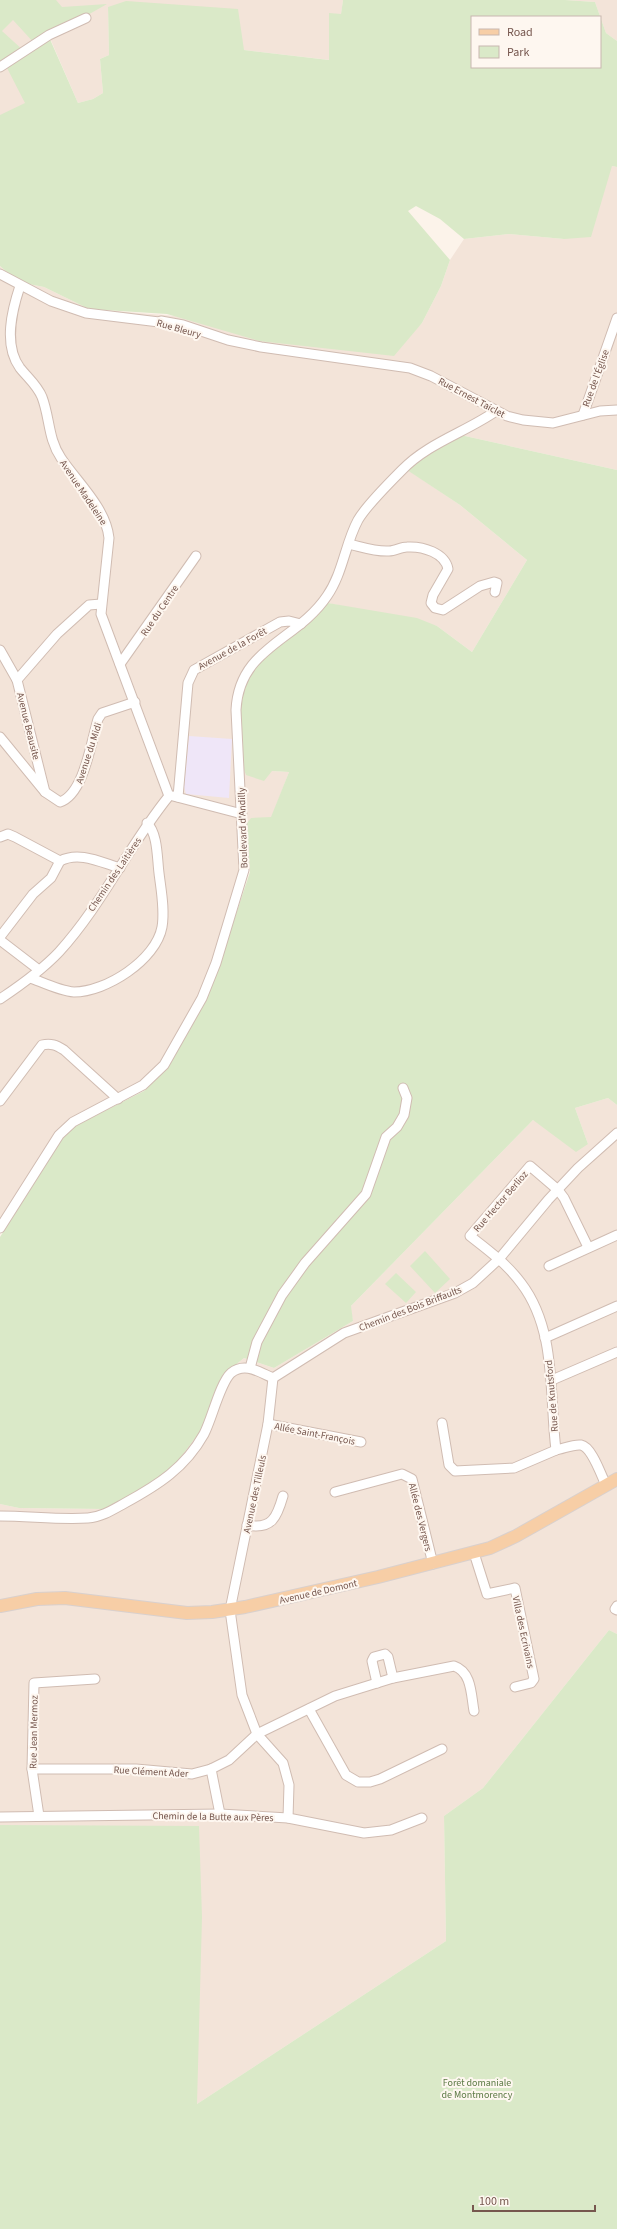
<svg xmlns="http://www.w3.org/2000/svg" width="617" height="2229" viewBox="0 0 617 2229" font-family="'Source Sans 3',sans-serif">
<rect width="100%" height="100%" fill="#fcf3ea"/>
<g fill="#f3e4d9">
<path d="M0,0H343L341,15L329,14L330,60L244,50L108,7L109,55L100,59L103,93L93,99L78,103L49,36L45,139L0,210Z"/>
<path d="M565,0H617V41L606,33L595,2Z"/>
<path d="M612,166L617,167V470L456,434L405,468L460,505L527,560L472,652L437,626L323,602L272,771L289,772L266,832L243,827L244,870L216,963L165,1063L143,1085L59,1135L0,1228V266L18,282L44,287L89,309L410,335L422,323L441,286L450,260L464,239L509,234L564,239Z"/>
<path d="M608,1098L617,1105V1634L609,1630L483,1788L444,1816L446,1941L197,2104L0,2229V1504L19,1508L104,1509L229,1370L244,1358L274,1368L353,1321L350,1307L533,1120L588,1144L575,1108Z"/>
</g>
<path fill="#efe6f8" d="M189,736L232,739L229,798L186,794L184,787Z"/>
<g fill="#dae9c8" fill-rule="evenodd">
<path d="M0,0H56L62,7L107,4L49,37L78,103L93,99L103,93L100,59L109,55L108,7L126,1L238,9L244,50L329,60V13L341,14L343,0H565L595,2L606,33L617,41V167L612,166L591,237L564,239L509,234L464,239L440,219L416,206L408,211L450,260L441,286L422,323L394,356L259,341L167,314L89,309L44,287L18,282L0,266V115L25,103L5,64L0,67ZM472,17H600V67H472ZM13,20L35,44L24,51L2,31Z"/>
<path d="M456,434L617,470V1105L608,1098L575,1108L588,1144L576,1152L533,1120L351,1306L353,1321L274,1368L244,1358L229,1370L199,1433L168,1474L104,1509L19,1508L0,1504V1237L64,1136L77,1125L144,1091L168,1066L221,959L250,872L247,823L251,818L271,817L289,772L272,771L264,781L246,775L242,764L239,708L247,669L322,602L417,618L437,626L472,652L527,560L460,505L404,468Z"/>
<path d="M425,1251L450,1279L435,1293L410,1266Z"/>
<path d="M396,1273L416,1292L406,1303L385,1284Z"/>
<path d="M609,1630L617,1634V2229H0V1825L199,1826L202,1917L197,2104L446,1941L444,1816L483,1788Z"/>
</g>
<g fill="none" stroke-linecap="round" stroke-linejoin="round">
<defs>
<g id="minor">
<path d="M0,67L49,35L86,18"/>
<path d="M0,274L51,301L86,313L167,323"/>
<path d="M20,286C12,310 3,345 20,368C28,378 37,385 42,397C50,418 48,439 61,458C77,482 106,508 109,538L101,614L169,796"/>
<path d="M161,321L183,325L228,340L261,347L410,368L431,376L507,416L523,420L553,423L600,411L617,410"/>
<path d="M583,415L617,318"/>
<path d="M349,544C362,547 376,552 389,551C395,551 401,547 407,547C423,546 445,553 448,569L433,595L431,603L435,608L443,610L480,586L494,582L497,583L495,592"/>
<path d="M0,650L17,680"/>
<path d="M120,664L196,556"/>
<path d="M0,737L45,792L60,802C84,794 91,742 98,719L102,713L135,702"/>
<path d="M45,792L17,680L57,634L89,605L101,604"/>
<path d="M173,796L242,814"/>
<path d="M178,797L188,683L194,670L280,622L289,621L301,624"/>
<path d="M0,837L8,834L15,837L60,861C79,851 100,862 120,868"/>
<path d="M0,937L33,894L51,878L60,861"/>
<path d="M0,940L39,970"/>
<path d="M31,978C44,983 60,991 74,992C106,992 156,960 162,927C165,910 161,890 159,873C157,858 158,834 147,823"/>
<path d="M0,999C21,985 42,970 59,952C102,905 129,845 169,796"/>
<path d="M0,1101L42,1045C51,1043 56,1045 64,1050L118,1099"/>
<path d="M0,1228L59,1135L73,1122L143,1085L164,1065L202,998L216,963L244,870L236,710C239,647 297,641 327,596C343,573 345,544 358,520C365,508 391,481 402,470C428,443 466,432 496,411"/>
<path d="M588,1247L564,1198L558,1190L530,1166L470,1236C488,1250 507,1264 521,1283C557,1330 549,1395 556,1450C563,1449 573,1444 581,1445C592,1447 601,1475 606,1485"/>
<path d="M549,1266L617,1235"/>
<path d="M545,1338L617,1306"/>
<path d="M250,1368L257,1342L282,1295L305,1263L366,1194L386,1137L397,1127L404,1115L407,1098L403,1088"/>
<path d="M273,1378L268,1424L230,1610L242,1695L257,1734L283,1763L289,1785L288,1818"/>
<path d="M273,1378L344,1333L455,1293L473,1283L499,1259L548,1200L578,1168L617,1133"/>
<path d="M552,1380L617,1352"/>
<path d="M442,1423L449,1465L455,1471L514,1468L556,1450"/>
<path d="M268,1424L361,1442"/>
<path d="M335,1492L402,1474L412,1479L433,1564"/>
<path d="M0,1516C29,1516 60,1520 88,1518C102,1517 114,1509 125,1503C158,1485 185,1468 204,1434C212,1419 220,1383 231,1373C245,1362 259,1372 273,1378"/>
<path d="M247,1525C272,1530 277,1517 283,1496"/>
<path d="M474,1553L487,1594L515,1588L534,1679L531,1683L515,1687"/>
<path d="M617,1606L615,1609L617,1610"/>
<path d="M377,1683L372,1661L374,1657L385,1654L388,1657L393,1678"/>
<path d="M309,1709L346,1775L358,1782H370L380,1779L442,1749"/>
<path d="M32,1769H136L192,1774L211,1769L229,1760L257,1734L335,1696L393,1678L454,1666C472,1672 471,1695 474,1711"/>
<path d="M211,1769L220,1814"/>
<path d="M39,1816L32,1769L34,1683L95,1679"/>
<path d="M0,1817L220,1814L288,1818L364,1833L391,1830L422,1818"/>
</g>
<path id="major" d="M0,1606L37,1599L65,1598L187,1613L212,1612L245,1607L378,1577L490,1548L516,1536L617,1479"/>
</defs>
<use href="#minor" stroke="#d0bcb2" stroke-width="11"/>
<use href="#major" stroke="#d9d0cd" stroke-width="14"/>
<use href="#minor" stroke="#fff" stroke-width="9"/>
<use href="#major" stroke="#f7cea6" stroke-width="12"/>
</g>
<g text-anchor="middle" stroke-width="4" stroke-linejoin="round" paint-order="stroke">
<g font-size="10" fill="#76574e" stroke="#fef7f0">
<text transform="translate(179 328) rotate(16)" y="4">Rue Bleury</text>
<text transform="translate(595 378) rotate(-70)" y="4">Rue de l'Église</text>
<text transform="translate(472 397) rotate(28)" y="4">Rue Ernest Taiclet</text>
<text transform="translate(84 492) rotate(56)" y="4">Avenue Madeleine</text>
<text transform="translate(159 610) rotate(-56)" y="4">Rue du Centre</text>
<text transform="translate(232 648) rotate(-29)" y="4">Avenue de la Forêt</text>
<text transform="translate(29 726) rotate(76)" y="4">Avenue Beausite</text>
<text transform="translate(88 753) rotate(-72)" y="4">Avenue du Midi</text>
<text transform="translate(242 828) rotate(-92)" y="4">Boulevard d'Andilly</text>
<text transform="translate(114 874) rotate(-56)" y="4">Chemin des Laitières</text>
<text transform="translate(500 1201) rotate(-49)" y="4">Rue Hector Berlioz</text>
<text transform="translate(410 1308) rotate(-21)" y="4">Chemin des Bois Briffaults</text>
<text transform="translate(551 1396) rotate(-95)" y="4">Rue de Knutsford</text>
<text transform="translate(315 1433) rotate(11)" y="4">Allée Saint-François</text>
<text transform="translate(254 1494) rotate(-78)" y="4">Avenue des Tilleuls</text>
<text transform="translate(421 1517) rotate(76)" y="4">Allée des Vergers</text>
<text transform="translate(318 1591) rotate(-13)" y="4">Avenue de Domont</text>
<text transform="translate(524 1632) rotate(78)" y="4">Villa des Ecrivains</text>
<text transform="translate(33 1732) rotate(-89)" y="4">Rue Jean Mermoz</text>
<text transform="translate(151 1771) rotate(3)" y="4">Rue Clément Ader</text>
<text transform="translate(213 1816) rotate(1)" y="4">Chemin de la Butte aux Pères</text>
</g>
<g font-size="10" fill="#5d7b46" stroke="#fef7f0">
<text x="477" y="2086">Forêt domaniale<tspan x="477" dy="12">de Montmorency</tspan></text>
</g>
</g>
<rect x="471" y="16" width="130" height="52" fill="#fef7f0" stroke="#c8b7af"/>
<rect x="479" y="29" width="20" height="6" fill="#f7cea6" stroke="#c8b7af"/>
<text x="507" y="36" font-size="12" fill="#76574e">Road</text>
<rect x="479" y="46" width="20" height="12" fill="#dae9c8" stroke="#c8b7af"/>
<text x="507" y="56" font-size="12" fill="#76574e">Park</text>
<path d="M473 2205v6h122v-6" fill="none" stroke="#76574e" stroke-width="2"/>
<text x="479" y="2205" font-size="12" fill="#76574e" stroke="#fef7f0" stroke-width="3" paint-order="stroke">100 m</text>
</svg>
